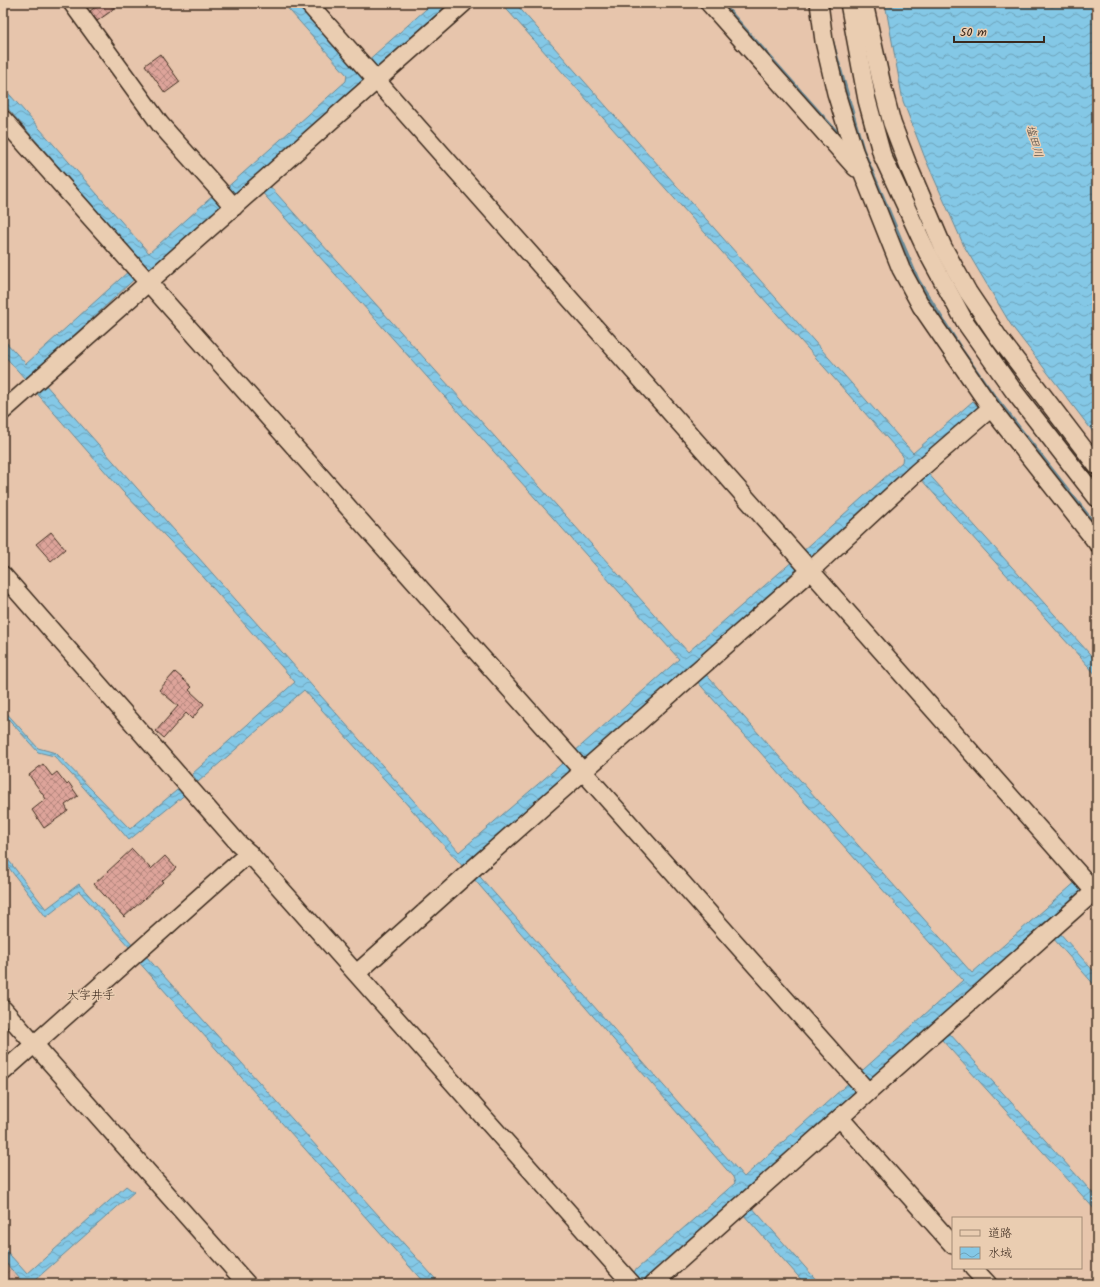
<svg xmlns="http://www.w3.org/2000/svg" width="1100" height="1287" viewBox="0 0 1100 1287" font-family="Kalam,'Klee One',sans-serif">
<defs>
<pattern id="industrial-furrows" width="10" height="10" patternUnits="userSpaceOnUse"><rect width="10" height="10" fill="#e1b8a4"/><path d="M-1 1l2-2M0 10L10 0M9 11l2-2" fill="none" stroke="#c29e8d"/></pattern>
<pattern id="water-waves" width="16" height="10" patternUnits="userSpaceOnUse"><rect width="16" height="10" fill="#84c8e6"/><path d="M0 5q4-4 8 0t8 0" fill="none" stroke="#6da3ba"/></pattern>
<pattern id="building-cross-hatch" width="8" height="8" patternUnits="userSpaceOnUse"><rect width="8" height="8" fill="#dda49a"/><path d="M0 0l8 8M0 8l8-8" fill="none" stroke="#b4867d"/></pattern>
</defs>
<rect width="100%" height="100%" fill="#e7c5ac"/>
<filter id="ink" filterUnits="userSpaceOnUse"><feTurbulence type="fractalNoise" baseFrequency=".025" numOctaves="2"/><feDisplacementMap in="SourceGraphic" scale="8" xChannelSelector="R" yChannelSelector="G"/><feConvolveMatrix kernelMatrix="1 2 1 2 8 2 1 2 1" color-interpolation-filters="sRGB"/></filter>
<g filter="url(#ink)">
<path fill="url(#industrial-furrows)" d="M3,1260L22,1281L18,1284H3Z"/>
<g fill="url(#water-waves)" stroke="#678996">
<path d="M283,3H297L357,70L433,3H449L157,264L143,271L26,380L3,354V339L26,364L130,270L138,259L133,252L3,103V87L149,253L216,193L223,191L346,81L347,75Z"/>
<path d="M501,3H515L913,453L973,401L979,408L914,471L908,468L808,559L802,552L902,462L903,456Z"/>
<path d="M885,3H1097V437L1011,325L964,246L925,158L903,101Z"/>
<path d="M268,184L688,652L794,560L799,567L696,662L582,762L574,752L679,659L260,190Z"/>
<path d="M44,383L459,852L566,760L573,769L474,870L744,1177L963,980L694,678L702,670L972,973L1078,880L1086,888L743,1192L741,1197L729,1206L640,1284L630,1275L735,1183L733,1177L466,870L304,690L198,782L192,774L295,682L191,563L123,492L34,390Z"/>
<path d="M925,470L1097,662V676L919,477Z"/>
<path d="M3,709L38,748L56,753L130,829L182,786L187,793L129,840L84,788L54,756L38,752L3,713Z"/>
<path d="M3,853L46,909L79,884L134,946L131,949L79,891L46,917L3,860Z"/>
<path d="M1058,931L1097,975V988L1052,937Z"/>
<path d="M145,955L440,1284H425L137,960Z"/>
<path d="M950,1034L1097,1198V1212L942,1040L945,1036Z"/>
<path d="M126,1186L134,1192L35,1280L38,1284H18L21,1280L3,1260V1247L27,1274Z"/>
<path d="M750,1205L820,1284H805L742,1213Z"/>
</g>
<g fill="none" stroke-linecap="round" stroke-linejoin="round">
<g stroke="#678996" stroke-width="3.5">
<path d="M722,3L843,139"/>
<path d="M832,40L863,150L918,280L961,349L992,393L1097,527"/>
</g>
</g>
<g fill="url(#building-cross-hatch)" stroke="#3b2a1e">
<path d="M101,3H118L110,12L97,21L90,11Z"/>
<path d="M160,54L180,82L165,93L145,65Z"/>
<path d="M51,532L65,549L51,561L36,544Z"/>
<path d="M175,672L192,687L189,690L204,704L192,719L186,713L164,738L156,731L178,706L159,690Z"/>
<path d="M43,764L52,776L57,772L67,785L69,783L78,796L65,805L68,811L44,828L32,810L46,799L29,775Z"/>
<path d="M132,849L151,869L165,856L176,868L162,881L163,882L124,917L94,884Z"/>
</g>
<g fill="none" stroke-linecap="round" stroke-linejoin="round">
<defs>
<g id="minor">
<path d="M72,3L160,124L234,207"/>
<path d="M308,3L1094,891"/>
<path d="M709,3L856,168"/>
<path d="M819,3L824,41L836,93L854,151L901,269L921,306L991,408L1097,543"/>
<path d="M849,3L867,100L882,155L927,252L965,322L1013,390L1097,498"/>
<path d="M864,3L882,85L892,123L908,165L943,247L968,292L999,338L1097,466"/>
<path d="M3,119L868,1092"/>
<path d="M3,411L464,3"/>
<path d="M3,575L238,843L249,853L3,1072"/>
<path d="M249,853L632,1284"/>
<path d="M357,973L475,867L810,571L917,472L991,408"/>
<path d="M3,1009L247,1284"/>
<path d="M840,1118L953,1245"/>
<path d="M973,1268L988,1284"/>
<path d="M653,1284L1097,889"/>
</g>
</defs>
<use href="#minor" stroke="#3b2a1e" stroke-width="20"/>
<use href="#minor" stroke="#eacdb1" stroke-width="17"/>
</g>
</g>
<g text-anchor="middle" stroke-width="3" stroke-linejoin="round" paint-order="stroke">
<g font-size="11" font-style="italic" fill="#46423c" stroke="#eacdb1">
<text transform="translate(1035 141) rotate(74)" y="4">塩田川</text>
</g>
<g font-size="12" fill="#3b2a1e" stroke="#eacdb1">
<text x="91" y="999">大字井手</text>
</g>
</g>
<rect width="1100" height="1287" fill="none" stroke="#eacdb1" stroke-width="16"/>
<rect x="8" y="8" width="1084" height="1271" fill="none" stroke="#3b2a1e" stroke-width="1.5" filter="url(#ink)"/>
<rect x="952" y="1217" width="130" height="52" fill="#eacdb1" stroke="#a48c76"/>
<rect x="960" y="1230" width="20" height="6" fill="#eacdb1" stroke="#a48c76"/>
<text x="988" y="1237" font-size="12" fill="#3b2a1e">道路</text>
<rect x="960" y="1247" width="20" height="12" fill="url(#water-waves)" stroke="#a48c76"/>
<text x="988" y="1257" font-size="12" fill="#3b2a1e">水域</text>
<path d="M954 36v6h90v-6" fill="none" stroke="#3b2a1e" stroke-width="2"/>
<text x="960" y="36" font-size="12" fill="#3b2a1e" stroke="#eacdb1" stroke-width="3" paint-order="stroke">50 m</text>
</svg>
